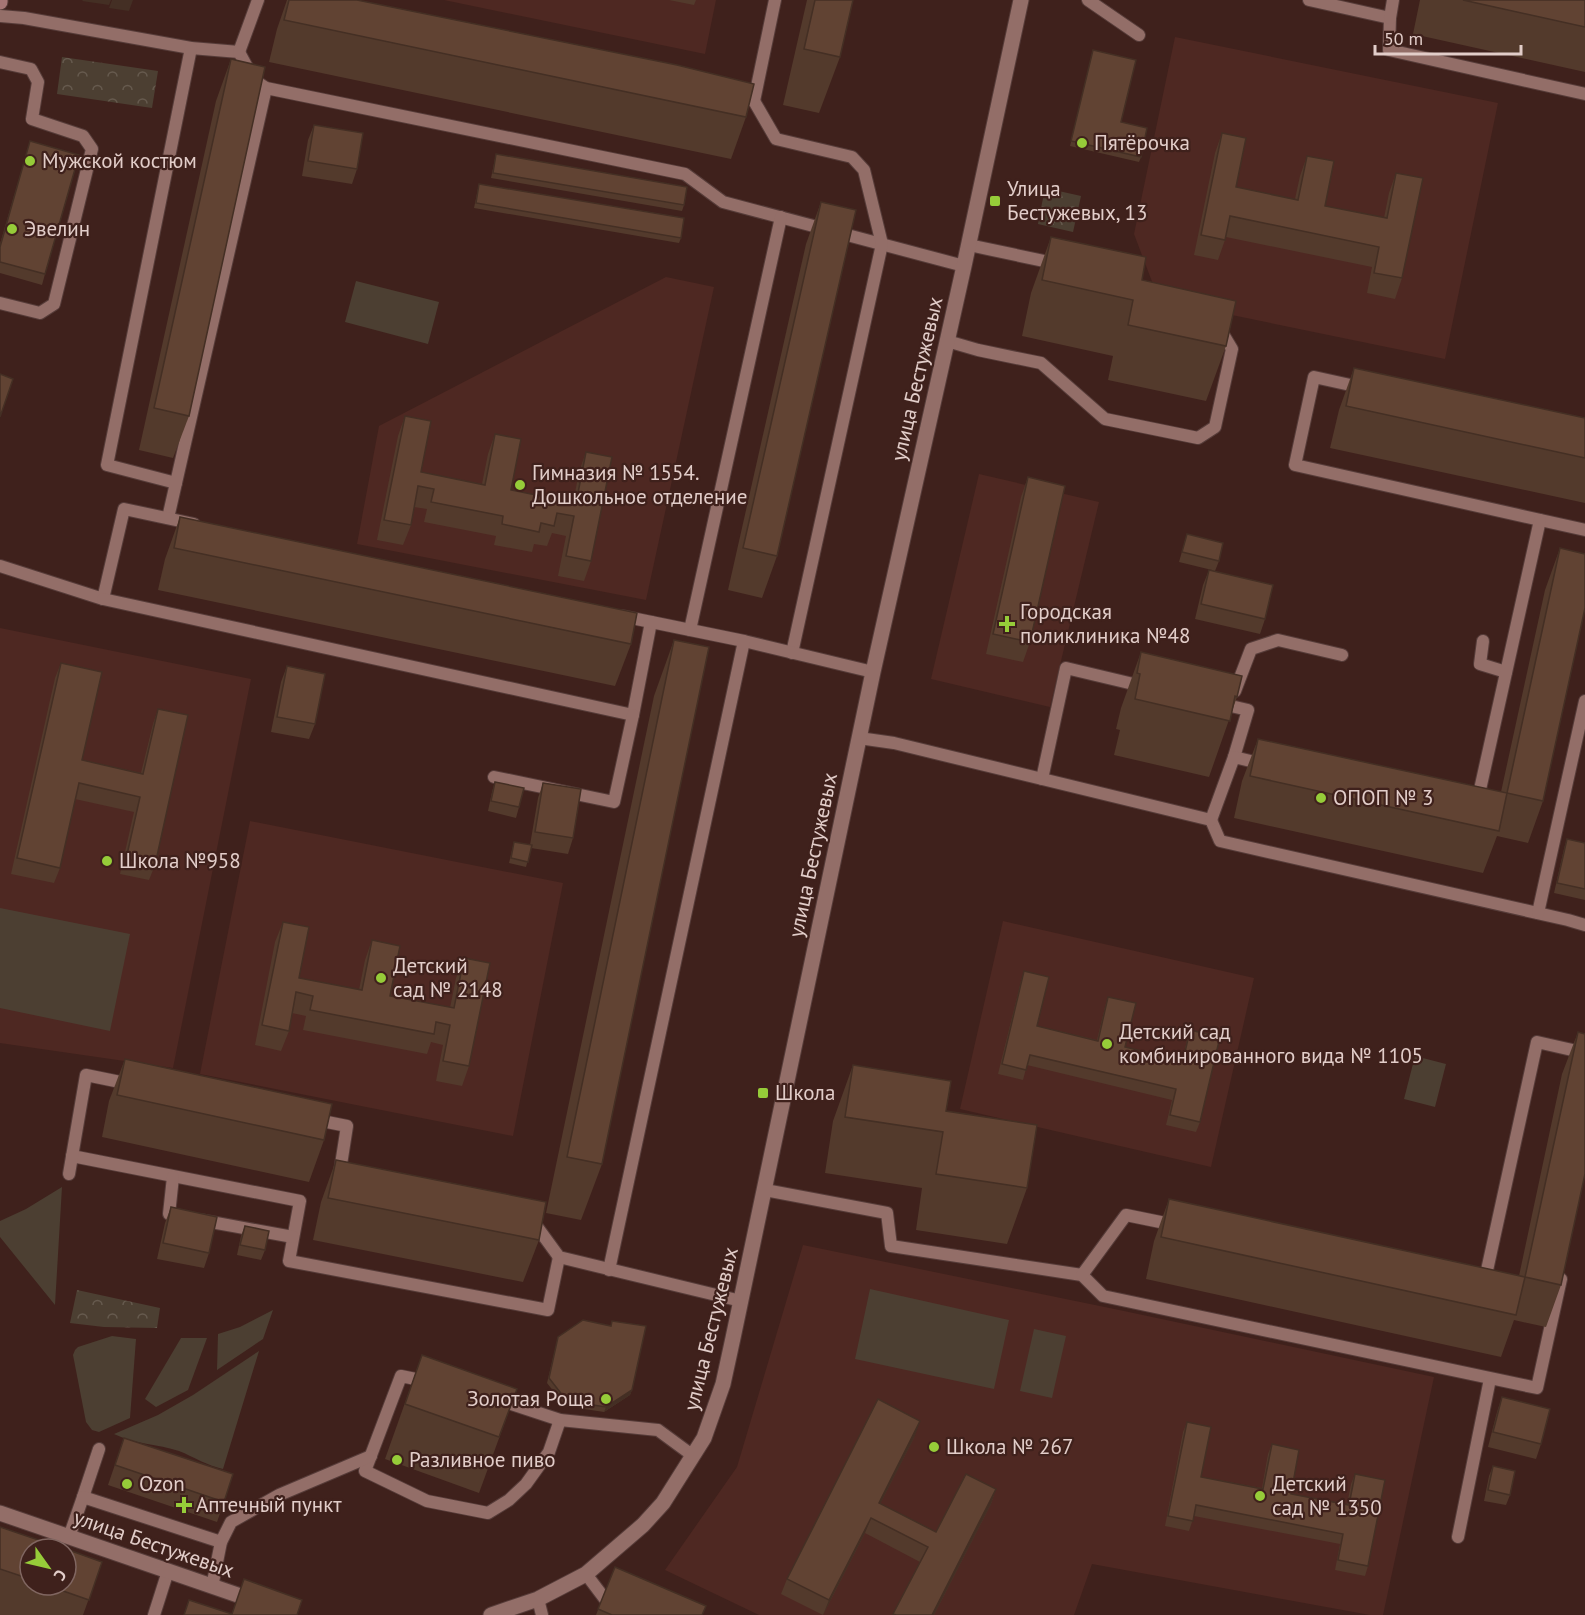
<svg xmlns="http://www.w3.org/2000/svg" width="1585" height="1615" viewBox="0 0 1585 1615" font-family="'PT Sans',sans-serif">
<defs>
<pattern id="park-crowns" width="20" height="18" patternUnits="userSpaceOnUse" patternTransform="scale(1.5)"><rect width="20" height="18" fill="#4c3f32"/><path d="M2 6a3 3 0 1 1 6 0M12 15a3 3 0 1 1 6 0" fill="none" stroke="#665a4e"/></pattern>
</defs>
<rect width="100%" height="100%" fill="#3f211c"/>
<g fill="#4e2822">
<path d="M444,0H716L705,54Z"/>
<path d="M1175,37L1498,103L1445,359L1159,300L1134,234Z"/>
<path d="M666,277L714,287L646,600L357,544L379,426Z"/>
<path d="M979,474L1099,502L1050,707L931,679Z"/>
<path d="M0,628L251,679L173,1068L0,1043Z"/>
<path d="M250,821L563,883L513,1136L200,1074Z"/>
<path d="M1003,921L1254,978L1211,1167L960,1109Z"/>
<path d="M803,1245L1124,1311L1434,1377L1383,1615H1370L1092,1564L1074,1615H759L665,1570L737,1467Z"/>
</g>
<g fill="#4c3f32">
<path d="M356,281L439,302L428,344L345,322Z"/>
<path d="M0,908L130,934L110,1031L0,1008Z"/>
<path d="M1415,1056L1446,1064L1435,1107L1404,1099Z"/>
<path d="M62,1187L55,1305L0,1237V1221L26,1209Z"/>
<path d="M870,1289L1009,1320L994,1389L855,1359Z"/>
<path d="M273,1310L263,1339L217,1370L218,1334L240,1327Z"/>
<path d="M1034,1329L1066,1336L1052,1398L1020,1391Z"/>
<path d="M112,1336L136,1339L130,1418L99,1432L92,1430L86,1422L73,1355L75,1350L78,1347Z"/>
<path d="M181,1338H207L188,1390L156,1407L145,1399Z"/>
<path d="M259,1351L223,1469C208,1466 194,1457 179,1451C158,1444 134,1444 114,1434L158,1415L193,1395Z"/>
</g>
<g fill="url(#park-crowns)">
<path d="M62,57L158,71L152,108L57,94Z"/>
<path d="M1045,188L1081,196L1073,232L1038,224Z"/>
<path d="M77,1290L160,1308L157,1328L104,1327L70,1323Z"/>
</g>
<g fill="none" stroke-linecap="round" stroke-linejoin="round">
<defs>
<g id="lane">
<path d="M1088,0L1139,35"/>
<path d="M1309,0L1390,18L1389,50L1585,94"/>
<path d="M0,16L24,18L191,48L239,52L254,80L266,88L685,174L723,202L964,266"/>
<path d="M1390,18L1393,0"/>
<path d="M239,52L258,0"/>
<path d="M0,62L31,69L38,82L32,119L83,136L92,149L54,304L40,313L0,303"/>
<path d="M736,97L754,101L776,139L852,157L864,170L882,244L792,653"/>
<path d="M754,101L775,0"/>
<path d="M969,245L1058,264"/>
<path d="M947,341L978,350L1041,363L1105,419L1198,438L1215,427L1232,349L1220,329"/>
<path d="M1364,388L1314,377L1295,465L1585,530"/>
<path d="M176,483L107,465L191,48"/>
<path d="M168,518L266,88"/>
<path d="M0,566L103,599L124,509L194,524"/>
<path d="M103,599L633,715L651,622"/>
<path d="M622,616L744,641L873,672"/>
<path d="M690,630L781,217"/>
<path d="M1483,641L1480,664L1506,672"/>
<path d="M1235,691L1251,649L1278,640L1342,655"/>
<path d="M1218,703L1248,710L1234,757"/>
<path d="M859,738L894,743L1211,820L1220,841L1568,920L1585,925"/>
<path d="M494,777L614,802L633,715"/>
<path d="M1042,779L1066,668L1146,687"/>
<path d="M1477,803L1540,520"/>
<path d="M1211,820L1234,757L1263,764"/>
<path d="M1538,913L1585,701"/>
<path d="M312,1119L347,1126L340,1171L346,1172"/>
<path d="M72,1156L300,1201L289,1261L548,1310L559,1257"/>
<path d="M69,1174L86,1075L130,1084"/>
<path d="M173,1177L169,1214L180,1216"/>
<path d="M765,1190L887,1213L891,1246L1082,1275L1103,1296L1537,1388L1561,1279"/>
<path d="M200,1220L293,1237"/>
<path d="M532,1220L559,1257L741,1301"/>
<path d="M609,1270L744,641"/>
<path d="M1082,1275L1126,1215L1175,1225"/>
<path d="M1484,1284L1537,1042L1585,1053"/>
<path d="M430,1382L401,1376L365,1471L427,1501L488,1513L509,1500L526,1484L549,1452L560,1420"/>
<path d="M496,1399L560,1420L658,1430L692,1455"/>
<path d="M83,1497L99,1449"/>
<path d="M69,1537L83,1497L221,1542"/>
<path d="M1458,1537L1490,1379"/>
<path d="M586,1574L617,1615"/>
<path d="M212,1587L221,1542L231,1522L279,1495L371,1456"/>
<path d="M538,1599L542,1615"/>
<path d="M154,1615L168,1571"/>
</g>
<g id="street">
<path d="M0,1513L255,1601"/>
<path d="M491,1615L538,1599L586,1574L643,1525L663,1503L704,1438L723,1384L733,1338L873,672L964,266L1021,0"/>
</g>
<path id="secondary" d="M0,2V0"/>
</defs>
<use href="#lane" stroke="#563c39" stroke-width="14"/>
<use href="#street" stroke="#563c39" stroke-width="17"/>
<use href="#secondary" stroke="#563c39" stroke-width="17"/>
<use href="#lane" stroke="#936e68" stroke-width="12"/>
<use href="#street" stroke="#936e68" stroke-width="15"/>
<use href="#secondary" stroke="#a67574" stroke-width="15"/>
</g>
<g fill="#533a2c">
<path d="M287,0H357L746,117L731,159L269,62L277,29Z"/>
<path d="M669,0H696L694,5Z"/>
<path d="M807,0H853L840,57L819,113L783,105Z"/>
<path d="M1420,0H1585V72L1413,34Z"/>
<path d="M1093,50L1121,122L1141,157L1139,162L1070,146Z"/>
<path d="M231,59L189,416L173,458L139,450L216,101Z"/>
<path d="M314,125L357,169L352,184L302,176L308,140Z"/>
<path d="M1222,133L1236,187L1295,199L1300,176L1307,156L1325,206L1384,218L1389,193L1396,173L1402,278L1395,299L1367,293L1372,267L1226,237L1218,260L1194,255L1215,153Z"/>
<path d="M30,141L45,274L42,285L0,273V244Z"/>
<path d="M496,154L684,205L682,211L491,178Z"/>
<path d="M479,184L681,238L679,243L474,208Z"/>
<path d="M821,202L777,556L762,598L728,590L806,244Z"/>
<path d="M1051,237L1142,280L1226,346L1206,401L1108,380L1113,356L1022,336L1031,293Z"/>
<path d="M1354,368L1585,418V503L1330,448L1339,410Z"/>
<path d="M405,416L421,472L482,484L488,454L495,434L511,490L573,503L579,472L586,452L591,561L584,581L558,576L566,536L552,533L547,546L534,544L532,552L494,545L496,536L424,522L427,509L414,507L411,525L403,545L377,540L398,436Z"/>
<path d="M1028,477L1030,642L1023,662L986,654L1021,497Z"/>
<path d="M180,517L631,644L615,686L158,590L165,559Z"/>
<path d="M1187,534L1219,561L1215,571L1265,619L1260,634L1195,619L1203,585L1209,570H1212L1179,562Z"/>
<path d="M1560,548L1543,801L1528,843L1497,836L1483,873L1234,818L1242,781L1258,739L1501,792L1545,590Z"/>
<path d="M674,640L602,1164L581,1220L546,1213L654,696Z"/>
<path d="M1141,652L1237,697L1209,777L1114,755L1120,730L1116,729L1121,708Z"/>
<path d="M61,663L82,760L141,773L153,724L158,709L155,865L149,880L120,874L134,812L75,799L60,868L54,883L11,874L55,678Z"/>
<path d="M287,666L315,724L309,739L271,732L281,682Z"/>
<path d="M495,782L519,807L516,818L488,811L492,792Z"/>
<path d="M543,783L573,838L568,854L531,848L526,867L509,863L514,842L530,845L538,798Z"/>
<path d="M1567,839L1585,843V900L1554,893L1564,849Z"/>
<path d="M283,922L299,978L359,990L365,960L372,940L390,996L450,1008L456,978L464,958L469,1066L462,1086L436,1081L443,1045L431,1042L427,1054L303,1030L306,1016L292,1013L289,1031L281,1051L255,1045L275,942Z"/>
<path d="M1024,971L1037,1026L1097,1040L1105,1007L1108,997L1125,1047L1182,1061L1187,1040L1190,1030L1200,1122L1196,1132L1166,1125L1172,1100L1027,1065L1023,1080L998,1074L1021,981Z"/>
<path d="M1578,1032L1561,1285L1546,1327L1514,1320L1501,1357L1146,1279L1154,1241L1169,1199L1519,1276L1562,1074Z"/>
<path d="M125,1059L324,1140L309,1182L102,1137L109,1101Z"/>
<path d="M853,1065L946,1111L1027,1188L1007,1244L916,1230L922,1188L825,1173L833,1121Z"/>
<path d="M336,1160L539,1240L523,1282L313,1240L321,1202Z"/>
<path d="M171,1207L209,1253L204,1268L157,1259L165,1223Z"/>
<path d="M245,1226L265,1250L261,1260L237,1255L241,1236Z"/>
<path d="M612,1321L632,1390L630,1395L604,1412L565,1406L547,1383L558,1337L611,1326Z"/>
<path d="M422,1355L517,1389L479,1493L385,1459Z"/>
<path d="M1502,1397L1541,1444L1536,1459L1488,1447L1497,1412Z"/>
<path d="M1187,1422L1201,1477L1262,1488L1268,1454L1272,1444L1291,1494L1347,1505L1351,1484L1355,1474L1368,1566L1365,1576L1335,1570L1340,1544L1194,1516L1189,1531L1165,1526L1183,1432Z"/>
<path d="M915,1436L880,1504L936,1532L996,1489L991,1504L934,1615H893L920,1562L865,1533L823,1615L781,1594L787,1579Z"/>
<path d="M124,1438L224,1502L217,1522L108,1485Z"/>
<path d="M1493,1466L1510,1495L1506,1505L1484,1501L1489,1476Z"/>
<path d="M0,1527L30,1549V1585H66L102,1562L83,1615H0Z"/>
<path d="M615,1567L703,1615H596Z"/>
</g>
<g fill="#442f24">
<path d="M83,0H111L109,5L82,1Z"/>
<path d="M112,0H133L129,11L109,8Z"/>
<path d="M632,1390L630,1395L604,1412L606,1407Z"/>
<path d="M920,1421L915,1436L873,1518L879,1503Z"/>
<path d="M996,1489L991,1504L934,1615H932Z"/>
<path d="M871,1518L865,1533L823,1615L829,1600Z"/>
</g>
<g fill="#614333" stroke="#442f24" stroke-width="1.5">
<path d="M289,0H357L677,65L754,84L746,117L284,20Z"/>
<path d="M815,0H853L840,57L804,49Z"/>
<path d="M1463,0H1585V27Z"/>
<path d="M1093,50L1136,60L1121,122L1147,128L1141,157L1071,141Z"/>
<path d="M231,59L265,67L189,416L154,408Z"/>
<path d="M314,125L363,133L357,169L308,161Z"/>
<path d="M1222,133L1246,138L1236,187L1298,200L1307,156L1334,161L1325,206L1387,218L1396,173L1423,178L1402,278L1374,273L1379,247L1230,216L1225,240L1201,235Z"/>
<path d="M30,141L79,155L45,274L0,262V247Z"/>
<path d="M496,154L687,187L684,205L493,173Z"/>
<path d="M479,184L684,218L681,238L476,203Z"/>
<path d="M821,202L856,210L777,556L743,548Z"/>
<path d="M1051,237L1146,257L1142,280L1236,301L1226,346L1128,325L1133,300L1042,280Z"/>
<path d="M1354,368L1585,418V458L1346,406Z"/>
<path d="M0,374L13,379L0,417Z"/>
<path d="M405,416L431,421L421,472L485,485L495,434L521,439L511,490L576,503L586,452L612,457L591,561L566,556L574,516L557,513L554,526L541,523L539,532L502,524L503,516L431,502L434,489L418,486L411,525L384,520Z"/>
<path d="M1028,477L1065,486L1030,642L993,634Z"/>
<path d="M180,517L637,613L631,644L174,548Z"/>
<path d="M1187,534L1223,543L1219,561L1182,552Z"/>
<path d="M1560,548L1585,554V608L1543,801L1507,793Z"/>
<path d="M1209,570L1273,585L1265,619L1201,604Z"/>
<path d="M674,640L709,647L602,1164L567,1157Z"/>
<path d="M1141,652L1242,676L1237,697L1235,696L1230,721L1135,699L1140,674L1137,673Z"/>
<path d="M61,663L102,672L82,760L143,774L158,709L188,715L155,865L126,859L140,797L79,783L60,868L17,858Z"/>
<path d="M287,666L325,674L315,724L277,717Z"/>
<path d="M1258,739L1507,793L1499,831L1250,776Z"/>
<path d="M495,782L524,788L519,807L491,801Z"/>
<path d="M543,783L581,789L573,838L535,832Z"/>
<path d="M1567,839L1585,843V889L1557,883Z"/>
<path d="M514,842L532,845L528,862L511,858Z"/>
<path d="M283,922L309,927L299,978L362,990L372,940L400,946L390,996L454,1008L464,958L490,963L469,1066L443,1061L450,1025L436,1022L434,1034L310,1010L313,996L296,992L289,1031L262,1025Z"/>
<path d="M1024,971L1049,977L1037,1026L1098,1041L1108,997L1136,1003L1125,1047L1183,1061L1190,1030L1220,1037L1200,1122L1170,1115L1176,1089L1030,1055L1026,1070L1002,1064Z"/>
<path d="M1578,1032L1585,1034V1174L1561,1285L1525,1277L1516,1315L1161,1237L1169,1199L1525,1277Z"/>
<path d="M125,1059L332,1104L324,1140L117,1095Z"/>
<path d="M853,1065L951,1081L946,1111L1037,1125L1027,1188L936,1174L943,1132L845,1117Z"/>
<path d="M336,1160L546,1202L539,1240L328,1198Z"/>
<path d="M171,1207L217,1217L209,1253L163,1243Z"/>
<path d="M245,1226L269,1231L265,1250L240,1245Z"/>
<path d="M583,1320L611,1326L612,1321L646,1326L632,1390L606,1407L567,1401L549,1378L558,1337Z"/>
<path d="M422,1355L517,1389L499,1437L405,1404Z"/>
<path d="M1502,1397L1550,1409L1541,1444L1493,1432Z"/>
<path d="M878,1399L920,1421L879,1503L936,1532L966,1474L996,1489L932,1615H896L893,1614L928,1547L871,1518L829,1600L787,1579Z"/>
<path d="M1187,1422L1211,1427L1201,1477L1263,1489L1272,1444L1299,1450L1291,1494L1349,1505L1355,1474L1385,1480L1368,1566L1338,1560L1343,1534L1196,1505L1193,1521L1168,1516Z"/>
<path d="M124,1438L233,1474L224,1502L115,1465Z"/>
<path d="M1493,1466L1515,1471L1510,1495L1488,1490Z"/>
<path d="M0,1527L65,1549H30V1579L0,1569Z"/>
<path d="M66,1549L102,1562L89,1600L46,1585H66Z"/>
<path d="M615,1567L706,1606L702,1615H612L598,1609Z"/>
<path d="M244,1579L302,1600L297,1615H184L189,1600L232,1614Z"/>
</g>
<g fill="#96cc39" stroke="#3f211c" stroke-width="2">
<circle cx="1082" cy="143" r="6"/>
<circle cx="30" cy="161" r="6"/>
<rect x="989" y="195" width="12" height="12" rx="3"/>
<circle cx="12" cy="229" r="6"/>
<circle cx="520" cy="485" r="6"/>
<path d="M1004 615h6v6h6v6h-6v6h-6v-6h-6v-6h6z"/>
<circle cx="1321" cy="798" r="6"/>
<circle cx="107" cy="861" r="6"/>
<circle cx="381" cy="978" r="6"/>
<circle cx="1107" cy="1044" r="6"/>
<rect x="757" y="1087" width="12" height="12" rx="3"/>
<circle cx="606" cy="1399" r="6"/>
<circle cx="934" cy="1447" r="6"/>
<circle cx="397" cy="1460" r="6"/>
<circle cx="127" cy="1484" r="6"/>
<circle cx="1260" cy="1496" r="6"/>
<path d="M181 1496h6v6h6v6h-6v6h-6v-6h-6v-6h6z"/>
</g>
<g text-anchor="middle" stroke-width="4.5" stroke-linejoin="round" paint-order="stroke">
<g font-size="21" fill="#e2cdc9" stroke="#3f211c" text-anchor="start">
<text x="1094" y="150">Пятёрочка</text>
<text x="42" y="168">Мужской костюм</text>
<text x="1007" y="196">Улица<tspan x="1007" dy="24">Бестужевых, 13</tspan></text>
<text x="24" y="236">Эвелин</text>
<text x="532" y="480">Гимназия № 1554.<tspan x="532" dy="24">Дошкольное отделение</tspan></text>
<text x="1020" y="619">Городская<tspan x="1020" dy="24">поликлиника №48</tspan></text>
<text x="1333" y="805">ОПОП № 3</text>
<text x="119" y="868">Школа №958</text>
<text x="393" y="973">Детский<tspan x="393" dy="24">сад № 2148</tspan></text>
<text x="1119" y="1039">Детский сад<tspan x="1119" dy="24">комбинированного вида № 1105</tspan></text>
<text x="775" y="1100">Школа</text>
<text x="594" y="1406" text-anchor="end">Золотая Роща</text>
<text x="946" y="1454">Школа № 267</text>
<text x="409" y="1467">Разливное пиво</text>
<text x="139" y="1491">Ozon</text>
<text x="1272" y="1491">Детский<tspan x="1272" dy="24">сад № 1350</tspan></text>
<text x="196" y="1512">Аптечный пункт</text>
</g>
<g font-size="21" fill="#e2cdc9" stroke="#3f211c">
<text transform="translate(917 379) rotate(-77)" y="7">улица Бестужевых</text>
<text transform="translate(813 855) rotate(-78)" y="7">улица Бестужевых</text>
<text transform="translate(711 1329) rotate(-76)" y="7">улица Бестужевых</text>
<text transform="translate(154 1544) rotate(19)" y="7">улица Бестужевых</text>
</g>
</g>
<g transform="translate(48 1567) rotate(124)"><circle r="28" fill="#3f211c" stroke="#806661" stroke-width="1.5"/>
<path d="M0-4.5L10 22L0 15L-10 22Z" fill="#96cc39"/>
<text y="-9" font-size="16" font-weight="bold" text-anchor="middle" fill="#e2cdc9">С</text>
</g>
<path d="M1375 45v9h146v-9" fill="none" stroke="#e2cdc9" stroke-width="3"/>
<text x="1384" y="45" font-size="18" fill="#e2cdc9" stroke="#3f211c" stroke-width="4.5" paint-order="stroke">50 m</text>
</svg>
